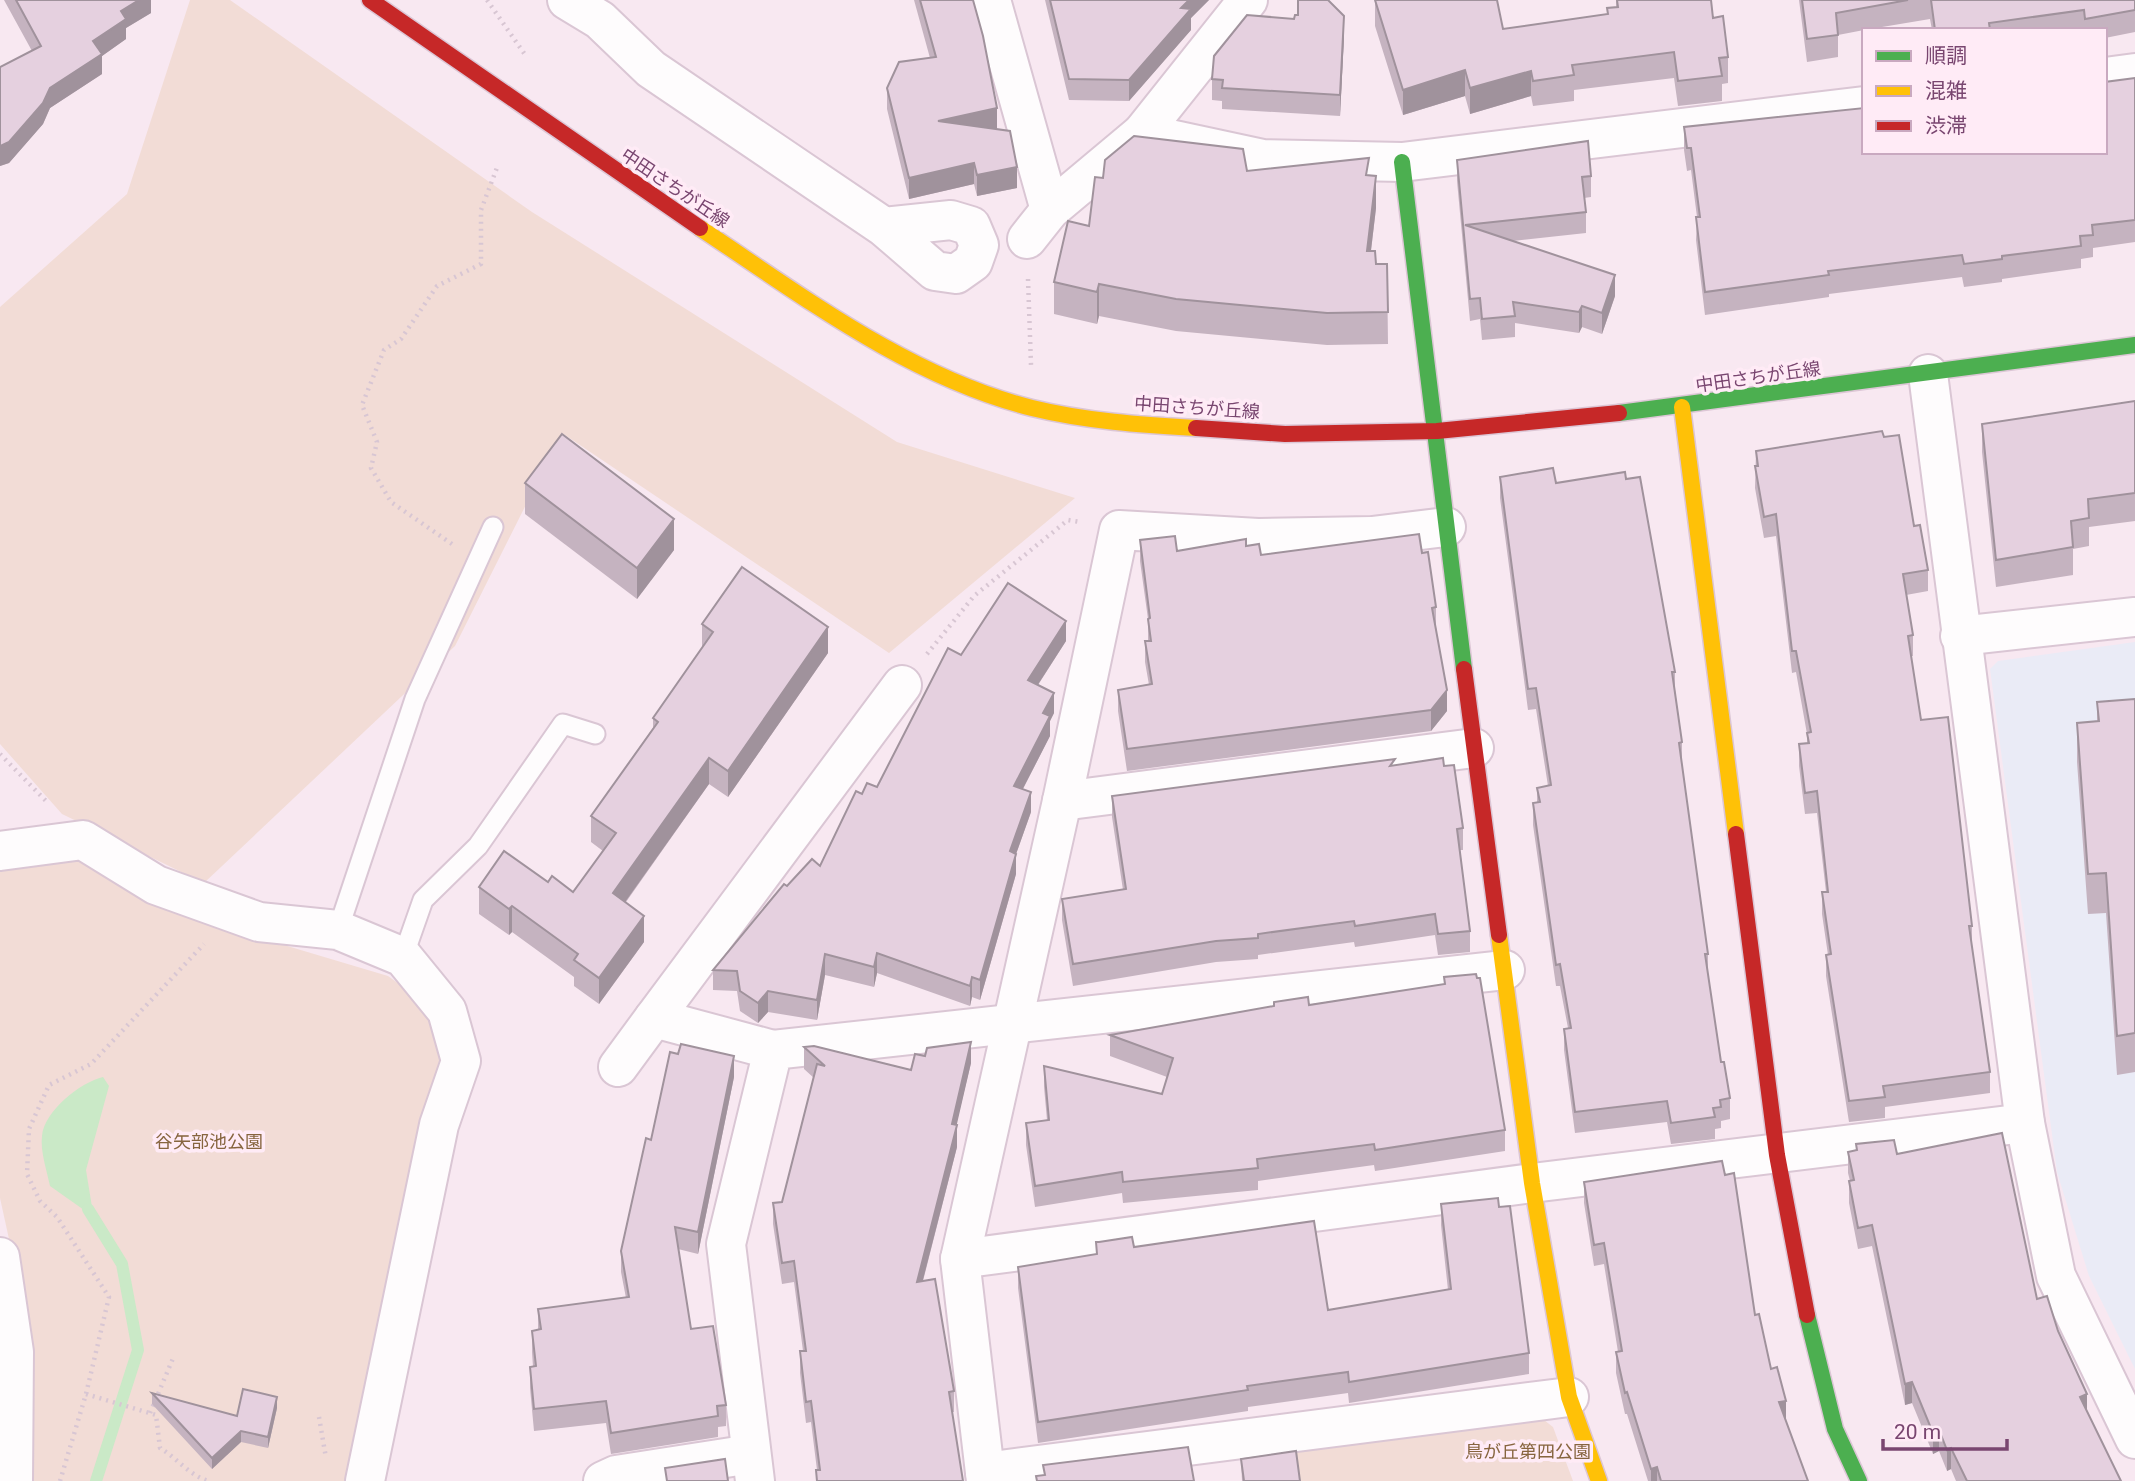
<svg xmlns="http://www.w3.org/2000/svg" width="2135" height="1481" viewBox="0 0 2135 1481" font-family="Roboto,'Noto Sans JP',sans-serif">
<rect width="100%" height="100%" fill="#f8e8f1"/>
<path fill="#eaebf6" d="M2135,642V1369L2089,1276L2057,1172L1990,669L1998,661Z"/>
<g fill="#f2dcd6">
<path d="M190,0H230L532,212L897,442L1075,498L889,653L562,433L455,646L204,883L62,814L0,744V307L127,194Z"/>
<path d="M73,859L160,901L257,937L388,976L431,1007L449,1050L353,1481H30L34,1353L0,1198V867Z"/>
<path d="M1544,1420L1553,1427L1573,1481H1299L1295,1450Z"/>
</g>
<path fill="#cae9c7" d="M103,1077L109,1086L86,1170L92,1207L84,1210L50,1186C47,1171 40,1151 42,1136C44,1111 81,1082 103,1077Z"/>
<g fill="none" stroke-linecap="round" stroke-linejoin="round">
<path stroke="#cae9c7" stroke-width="12" d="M88,1209L122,1264L138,1350L96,1481"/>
<defs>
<g id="lane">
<path d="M338,930L415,699L493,527"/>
<path d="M403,957L423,900L478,846L563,724L595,734"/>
</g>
<g id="street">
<path d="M567,0L600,20L651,69L884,227L935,271L956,274L973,262L979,245L971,226L951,220L884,227"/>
<path d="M991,0L1050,210"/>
<path d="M2105,77L2135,73"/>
<path d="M1142,133L1263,159L1402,162L1864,106"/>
<path d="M1027,239L1050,210L1142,133L1248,0"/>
<path d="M1928,374L2025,1123L2056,1276L2135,1439"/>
<path d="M1960,636L2135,617"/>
<path d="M1062,801L1474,748"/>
<path d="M0,851L83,840L156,885L259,922L338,930L403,957L447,1011L461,1061L439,1125L365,1481"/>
<path d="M773,1050L654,1018L902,685"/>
<path d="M618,1067L654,1018"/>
<path d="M0,1257L14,1352L13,1481"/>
<path d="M960,1259L1532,1183L2025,1123"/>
<path d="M985,1472L1569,1397"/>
<path d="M603,1481L616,1475L751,1454"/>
<path d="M755,1481L726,1244L773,1050L1505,970"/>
<path d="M986,1481L960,1259L1062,801L1119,530L1258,538L1372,536L1446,527"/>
</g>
<g id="fast">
<path d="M1402,162L1464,669"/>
<path d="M1619,413L2135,345"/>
<path d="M1807,1315L1835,1429L1859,1481"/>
</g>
<g id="slow">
<path d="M700,228C804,297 909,377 1032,408C1085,421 1142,425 1196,428"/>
<path d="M1682,407L1736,834"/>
<path d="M1499,935L1532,1183L1569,1397L1599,1481"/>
</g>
<g id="jam">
<path d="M370,0L700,228"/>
<path d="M1196,428L1285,434L1437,431L1619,413"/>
<path d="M1464,669L1499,935"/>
<path d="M1736,834L1777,1155L1807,1315"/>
</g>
</defs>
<use href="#lane" stroke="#dac6d4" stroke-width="23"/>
<use href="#street" stroke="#dac6d4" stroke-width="42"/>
<use href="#fast" stroke="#dcc6d5" stroke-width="19"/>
<use href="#slow" stroke="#dcc6d5" stroke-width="19"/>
<use href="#jam" stroke="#dcc6d5" stroke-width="19"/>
<g stroke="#d8c6d3" stroke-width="4.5" stroke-dasharray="2 5" stroke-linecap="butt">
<path d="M487,0L526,56"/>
<path d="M1028,279L1031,365"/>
<path d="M452,544L391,502L371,468L377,442L362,405L384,350L401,339L437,286L481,264V210L498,165"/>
<path d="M927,654L974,596L1068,520L1080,522"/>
<path d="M0,754L48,803"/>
<path d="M86,1394L156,1415L160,1448C177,1458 189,1475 208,1481"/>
<path d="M150,1413L174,1356"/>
<path d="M319,1417L326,1458"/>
<path d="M60,1481L86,1394L109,1297L57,1217L40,1201L27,1174L29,1129L49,1085L91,1064L204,944"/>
</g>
<use href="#lane" stroke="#fefcfd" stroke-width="19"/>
<use href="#street" stroke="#fefcfd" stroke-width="38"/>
<use href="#fast" stroke="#4caf50" stroke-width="16"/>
<use href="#slow" stroke="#ffc107" stroke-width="16"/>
<use href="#jam" stroke="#c62828" stroke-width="16"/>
</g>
<g fill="#c5b3c0">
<path d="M4,0H151V13L126,28V39L102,56V74L50,108L43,124L9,163L0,166V67L32,51Z"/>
<path d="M914,0H973L997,129L1017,188L977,196L974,184L909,199L887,109V88L930,58Z"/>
<path d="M1045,0H1209L1191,18V30L1129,101L1069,100Z"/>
<path d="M1375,0L1503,29L1607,14V8L1616,7V0L1713,18L1728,57V83L1722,84V101L1678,106L1674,78L1574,90V101L1533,106L1531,96L1470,114L1465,96L1403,115L1375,26Z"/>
<path d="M1799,0H2135V32L2105,38V30H1932L1930,19L1864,30L1838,35V57L1807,62Z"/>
<path d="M1344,37L1340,116L1222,109V101L1212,100V79Z"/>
<path d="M2135,78V242L2093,248V257L2081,259V268L2002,279V282L1964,287L1962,277L1829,294V297L1705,315L1696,240L1697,217L1691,170L1687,171L1684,150V127L1847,110L1864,152Z"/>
<path d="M1457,160L1591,176V197L1584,198L1586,212V233L1513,241L1615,296L1602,334L1582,327L1579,333L1515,323V337L1482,340L1480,319L1470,321L1457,181Z"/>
<path d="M1247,171L1369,175L1376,208L1371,251L1376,264H1387L1388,344L1327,345L1176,331L1099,316L1097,324L1054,314V282L1089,226L1103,178Z"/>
<path d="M2135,401V521L2089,527V546L2073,549V575L1996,587L1982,452V424Z"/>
<path d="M1884,437L1914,526L1928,570V591L1906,595L1913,635V656H1911L1921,720L1972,926V947L1990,1072V1093L1885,1107V1118L1849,1122L1826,976V955H1828L1822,914V892H1826L1817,813L1805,814L1799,766V744L1807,743V734L1796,672L1792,673L1776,536L1764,538L1755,488L1756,451Z"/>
<path d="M1500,477L1556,483L1626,479L1675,672V690L1682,742V763L1708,954V975L1721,1062L1730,1098V1119L1721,1121V1128L1715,1129V1139L1671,1144L1667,1122L1575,1133L1564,1050V1029L1568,1028L1560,986H1556L1533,825V803H1537V788L1548,786L1536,709L1528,710L1500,498Z"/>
<path d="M525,483L674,550L637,599L525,514Z"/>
<path d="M1140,540L1177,551L1246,546L1261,555L1422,553L1436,607V627L1447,711L1431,731L1127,771L1118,711V690L1149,685L1145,662V641H1148V619L1140,561Z"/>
<path d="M702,624L828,653L728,797L709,784L626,902L644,942L599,1004L574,986V977L512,932L509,935L479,914V887L548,882L573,892L603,851L591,842V816L653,728V718L702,648Z"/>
<path d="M1066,641L1038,685L1054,713L1050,721V736L1023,789L1031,812L1016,854V874L980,1000L972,997L970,1006L877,973L874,987L825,975L817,1020L768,1012L758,1023L740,1011L737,991L713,990V970L787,886L820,866L862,794L877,787L961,655Z"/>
<path d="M2135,699V1072L2117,1075L2106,913L2088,914L2077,762V723L2097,721V702Z"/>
<path d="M1395,765L1444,766L1463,828V850H1460L1470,931V952L1438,955L1435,935L1355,947L1354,942L1258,955V959L1216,962L1073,986L1062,920V899L1123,890L1112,817V796Z"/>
<path d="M1444,977L1505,1130V1151L1375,1171L1374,1165L1258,1181V1190L1123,1203L1122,1193L1035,1207L1026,1145V1123L1047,1120L1044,1087V1066L1162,1094L1167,1077L1110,1056V1035L1444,984Z"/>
<path d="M804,1047L911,1070L925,1056L971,1063L956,1125L957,1147L923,1281L954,1391V1412H952L963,1481H816V1470H817L811,1422L806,1423L800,1373V1351H803L794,1282L782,1284L773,1224V1203L782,1202L814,1078L804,1069Z"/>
<path d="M734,1077L698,1254L678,1249L691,1329L726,1405V1426L718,1427V1437L611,1454L606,1423L534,1431L530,1388V1367H533L532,1352V1331L538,1330V1309L626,1298L621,1272V1251L651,1140Z"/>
<path d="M1856,1144L1897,1154L2037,1299L2058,1331L2087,1412L2121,1481H1956L1951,1469L1947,1471L1939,1451L1933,1454L1912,1403L1905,1405L1872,1246L1858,1249L1849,1203V1181H1850L1848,1173V1152L1856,1150Z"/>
<path d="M1584,1182L1755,1315L1786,1422L1808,1481H1648L1627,1414H1625L1616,1373V1352H1618L1604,1264L1594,1266L1584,1203Z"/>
<path d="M1441,1204L1499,1207L1529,1353V1374L1349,1403L1348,1393L1248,1407V1411L1038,1443L1018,1288V1267L1096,1254V1242L1134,1247L1328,1310L1448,1290L1441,1225Z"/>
<path d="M152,1393L237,1416L277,1408L268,1448L241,1442L212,1469L152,1404Z"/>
<path d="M1241,1459L1300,1481H1242Z"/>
</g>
<g fill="#a0929c">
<path d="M139,0H151V13L126,28V39L102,56V74L50,108L43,124L9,163L0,166V146L50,88L121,11Z"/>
<path d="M1189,0H1209L1191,18V30L1129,101V80L1181,8Z"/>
<path d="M1344,16V37L1340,116V95Z"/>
<path d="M1465,70V96L1403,115V90Z"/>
<path d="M1531,71V96L1470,114V88Z"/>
<path d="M997,108V129L938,121Z"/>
<path d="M974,163V184L909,199V178Z"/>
<path d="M1017,167V188L977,196V175Z"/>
<path d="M1376,176V208L1367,283V251Z"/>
<path d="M1615,275V296L1602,334V313Z"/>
<path d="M1099,284V316L1097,324V292Z"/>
<path d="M1582,306V327L1579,333V312Z"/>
<path d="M674,519V550L637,599V568Z"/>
<path d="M1066,621V641L1028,700V680Z"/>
<path d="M828,627V653L728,797V771Z"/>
<path d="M1447,690V711L1431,731V710Z"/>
<path d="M1054,693V713L1050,721V736L1014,806V786L1043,713Z"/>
<path d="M709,758V784L613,919V893Z"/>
<path d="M1031,792V812L1010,871V851Z"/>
<path d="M1016,854V874L980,1000V980Z"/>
<path d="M512,906V932L509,935V909Z"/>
<path d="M644,916V942L599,1004V978Z"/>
<path d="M877,953V973L874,987V967Z"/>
<path d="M825,954V975L817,1020V1000Z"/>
<path d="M972,977V997L970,1006V986Z"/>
<path d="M768,991V1012L758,1023V1003Z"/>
<path d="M971,1042V1063L953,1141L957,1125V1147L917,1303V1282L952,1124Z"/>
<path d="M734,1056V1077L698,1254V1232Z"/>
<path d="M1912,1382V1403L1905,1405V1384Z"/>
<path d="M2087,1394V1415L2080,1397Z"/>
<path d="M277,1397V1408L268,1448V1437Z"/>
<path d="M1786,1401V1422L1779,1402Z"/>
<path d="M1939,1430V1451L1933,1454V1433Z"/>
<path d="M241,1431V1442L212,1469V1458Z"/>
<path d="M1951,1448V1469L1947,1471V1450Z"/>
<path d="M1657,1467V1481H1651V1469Z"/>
</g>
<g fill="#e5d0df" stroke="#a0929c" stroke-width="2">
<path d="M16,0H139L121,11L126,19L93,41L102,54L50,88L43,103L9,142L0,146V67L41,46Z"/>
<path d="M920,0H973L983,36L997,108L938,121L1010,131L1017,167L977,175L974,163L909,178L887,88L899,62L936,57Z"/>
<path d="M1050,0H1189L1181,8L1191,9L1129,80L1069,79Z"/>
<path d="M1298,0H1328L1344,16L1340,95L1222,88L1223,80L1212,79L1214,56L1247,15L1294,19L1295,15H1298Z"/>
<path d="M1375,0H1497L1503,29L1608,14L1607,8L1618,7L1617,0H1711L1713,18L1723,16L1728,57L1719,58L1722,76L1678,81L1674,52L1572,65L1574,75L1533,81L1531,71L1470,88L1465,70L1403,90Z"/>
<path d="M1802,0H1908L1836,13L1838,35L1807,39Z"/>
<path d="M1931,0H2135V10L2085,19L2084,10L1989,23L1990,30H1935Z"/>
<path d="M2135,78V220L2092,225L2093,235L2080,236L2081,246L2002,256V259L1964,264L1962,255L1828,271L1829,275L1705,292L1696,217H1700L1691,148H1687L1684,127L1864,108V152H2105V82Z"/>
<path d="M1134,136L1243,149L1247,171L1369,158L1366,175L1376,176L1367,251H1375L1376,264H1387L1388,312L1327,313L1176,299L1099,284L1097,292L1054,282L1068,221L1089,226L1095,177L1103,178L1105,160Z"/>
<path d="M1588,141L1591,176L1582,177L1586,212L1465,225L1615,275L1602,313L1582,306L1579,312L1513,302L1515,316L1482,319L1480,298L1470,299L1457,160Z"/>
<path d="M2135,401V493L2088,499L2089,518L2071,521L2073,547L1996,560L1982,424Z"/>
<path d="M1882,431L1884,437L1899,435L1914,526L1920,525L1928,570L1903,574L1913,635L1908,636L1921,720L1948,717L1972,926H1969L1990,1072L1883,1086L1885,1097L1849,1101L1826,955L1831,954L1822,892H1828L1817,791L1805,793L1799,744L1809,743L1807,733L1811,732L1796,651H1792L1776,514L1764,517L1755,466H1758L1756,451Z"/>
<path d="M562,434L674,519L637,568L525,483Z"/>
<path d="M1553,468L1556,483L1625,472L1626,479L1640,477L1675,672H1672L1682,742L1679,743L1708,954H1705L1721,1062H1724L1730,1098L1720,1100L1721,1107L1713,1108L1715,1117L1671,1123L1667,1101L1575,1112L1564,1029L1571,1028L1560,964L1556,965L1533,803L1540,802L1537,788L1551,785L1536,688L1528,689L1500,477Z"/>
<path d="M1419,534L1422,553L1428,552L1436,607L1432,608L1447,690L1431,710L1127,749L1118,690L1152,684L1145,641H1151L1148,619L1150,618L1140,540L1175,536L1177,551L1246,539V546L1259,544L1261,555Z"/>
<path d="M742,567L828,627L728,771L709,758L613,893L644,916L599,978L574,960L578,954L512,906L509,909L479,887L504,851L548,882L552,876L573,892L616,833L591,816L658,722L653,718L713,632L702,624Z"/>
<path d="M1008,583L1066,621L1028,680L1054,693L1043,713L1050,716L1014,786L1031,792L1010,851L1016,854L980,980L972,977L970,986L877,953L874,967L825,954L817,1000L768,991L758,1003L740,991L737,971L713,970L784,884L787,886L812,859L820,866L856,791L862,794L867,783L877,787L948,648L961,655Z"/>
<path d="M2135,699V1033L2117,1036L2106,873L2088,874L2077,723L2099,721L2097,702Z"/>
<path d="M1443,758L1444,766L1454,765L1463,828L1457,829L1470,931L1438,934L1435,914L1355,926L1354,921L1258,934V938L1216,941L1073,964L1062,899L1126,889L1112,796L1395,759L1390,766Z"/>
<path d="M1476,974L1477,978H1480L1505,1130L1375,1150L1374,1144L1257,1159L1258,1168L1123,1182L1122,1172L1035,1186L1026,1123L1049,1120L1044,1066L1162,1094L1173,1058L1110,1035L1274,1006V1002L1308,997L1309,1005L1445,984L1444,977Z"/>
<path d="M971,1042L952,1124L957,1125L917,1282L935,1279L954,1391L949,1392L963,1481H817L816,1470H820L811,1401L806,1402L800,1351H806L794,1261L782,1263L773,1203L782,1202L817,1064L825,1066L804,1047L814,1046L911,1070L915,1054L925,1056L927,1048Z"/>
<path d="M681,1044L734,1056L698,1232L675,1227L691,1329L713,1326L726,1405L717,1406L718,1416L611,1433L606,1401L534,1409L530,1367L536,1366L532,1331L541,1329L538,1309L629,1297L621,1251L646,1138L651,1140L670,1052L678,1054Z"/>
<path d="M2002,1133L2037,1299L2047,1296L2058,1331L2087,1394L2080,1397L2121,1481H1967L1951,1448L1947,1450L1939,1430L1933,1433L1912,1382L1905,1384L1872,1225L1858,1228L1849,1181L1854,1180L1848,1152L1857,1150L1856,1144L1894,1140L1897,1154Z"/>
<path d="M1722,1161L1725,1175L1734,1173L1755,1315L1759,1314L1771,1369L1777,1367L1786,1401L1779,1402L1808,1481H1661L1657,1467L1651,1469L1627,1392L1625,1393L1616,1352L1622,1351L1604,1243L1594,1245L1584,1182Z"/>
<path d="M1498,1198L1499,1207L1510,1206L1529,1353L1349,1382L1348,1372L1247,1386L1248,1390L1038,1422L1018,1267L1097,1254L1096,1242H1099L1132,1237L1134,1247L1314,1221L1328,1310L1451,1289L1441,1204Z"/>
<path d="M243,1389L277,1397L268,1437L241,1431L212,1458L152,1393L237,1416Z"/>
<path d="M1188,1447L1194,1481H1037L1036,1476L1045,1475L1043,1465Z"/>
<path d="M1296,1451L1300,1481H1244L1241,1459Z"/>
<path d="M725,1459L728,1481H667L665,1468Z"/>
</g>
<g text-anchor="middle" stroke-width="7" stroke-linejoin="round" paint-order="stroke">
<g font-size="18" fill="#794670" stroke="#ffebf6">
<text transform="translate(675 188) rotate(34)" y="6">中田さちが丘線</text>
<text transform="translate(1758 377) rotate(-8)" y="6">中田さちが丘線</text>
<text transform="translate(1197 408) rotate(4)" y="6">中田さちが丘線</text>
</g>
<g font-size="18" fill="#87653f" stroke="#ffebf6">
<text x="209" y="1148">谷矢部池公園</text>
<text x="1528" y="1458">鳥が丘第四公園</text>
</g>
</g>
<rect x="1862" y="28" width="245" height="126" fill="#ffebf6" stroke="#c9a9c0" stroke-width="2"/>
<rect x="1876" y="51" width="35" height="10" fill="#4caf50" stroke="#c9a9c0" stroke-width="2"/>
<text x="1925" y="63" font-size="21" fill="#794670">順調</text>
<rect x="1876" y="86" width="35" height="10" fill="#ffc107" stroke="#c9a9c0" stroke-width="2"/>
<text x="1925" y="98" font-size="21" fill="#794670">混雑</text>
<rect x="1876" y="121" width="35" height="10" fill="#c62828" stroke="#c9a9c0" stroke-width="2"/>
<text x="1925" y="133" font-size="21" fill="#794670">渋滞</text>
<path d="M1883 1439v10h124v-10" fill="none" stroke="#794670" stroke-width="3.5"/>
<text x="1894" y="1439" font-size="21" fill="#794670" stroke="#ffebf6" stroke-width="5" paint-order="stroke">20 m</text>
</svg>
